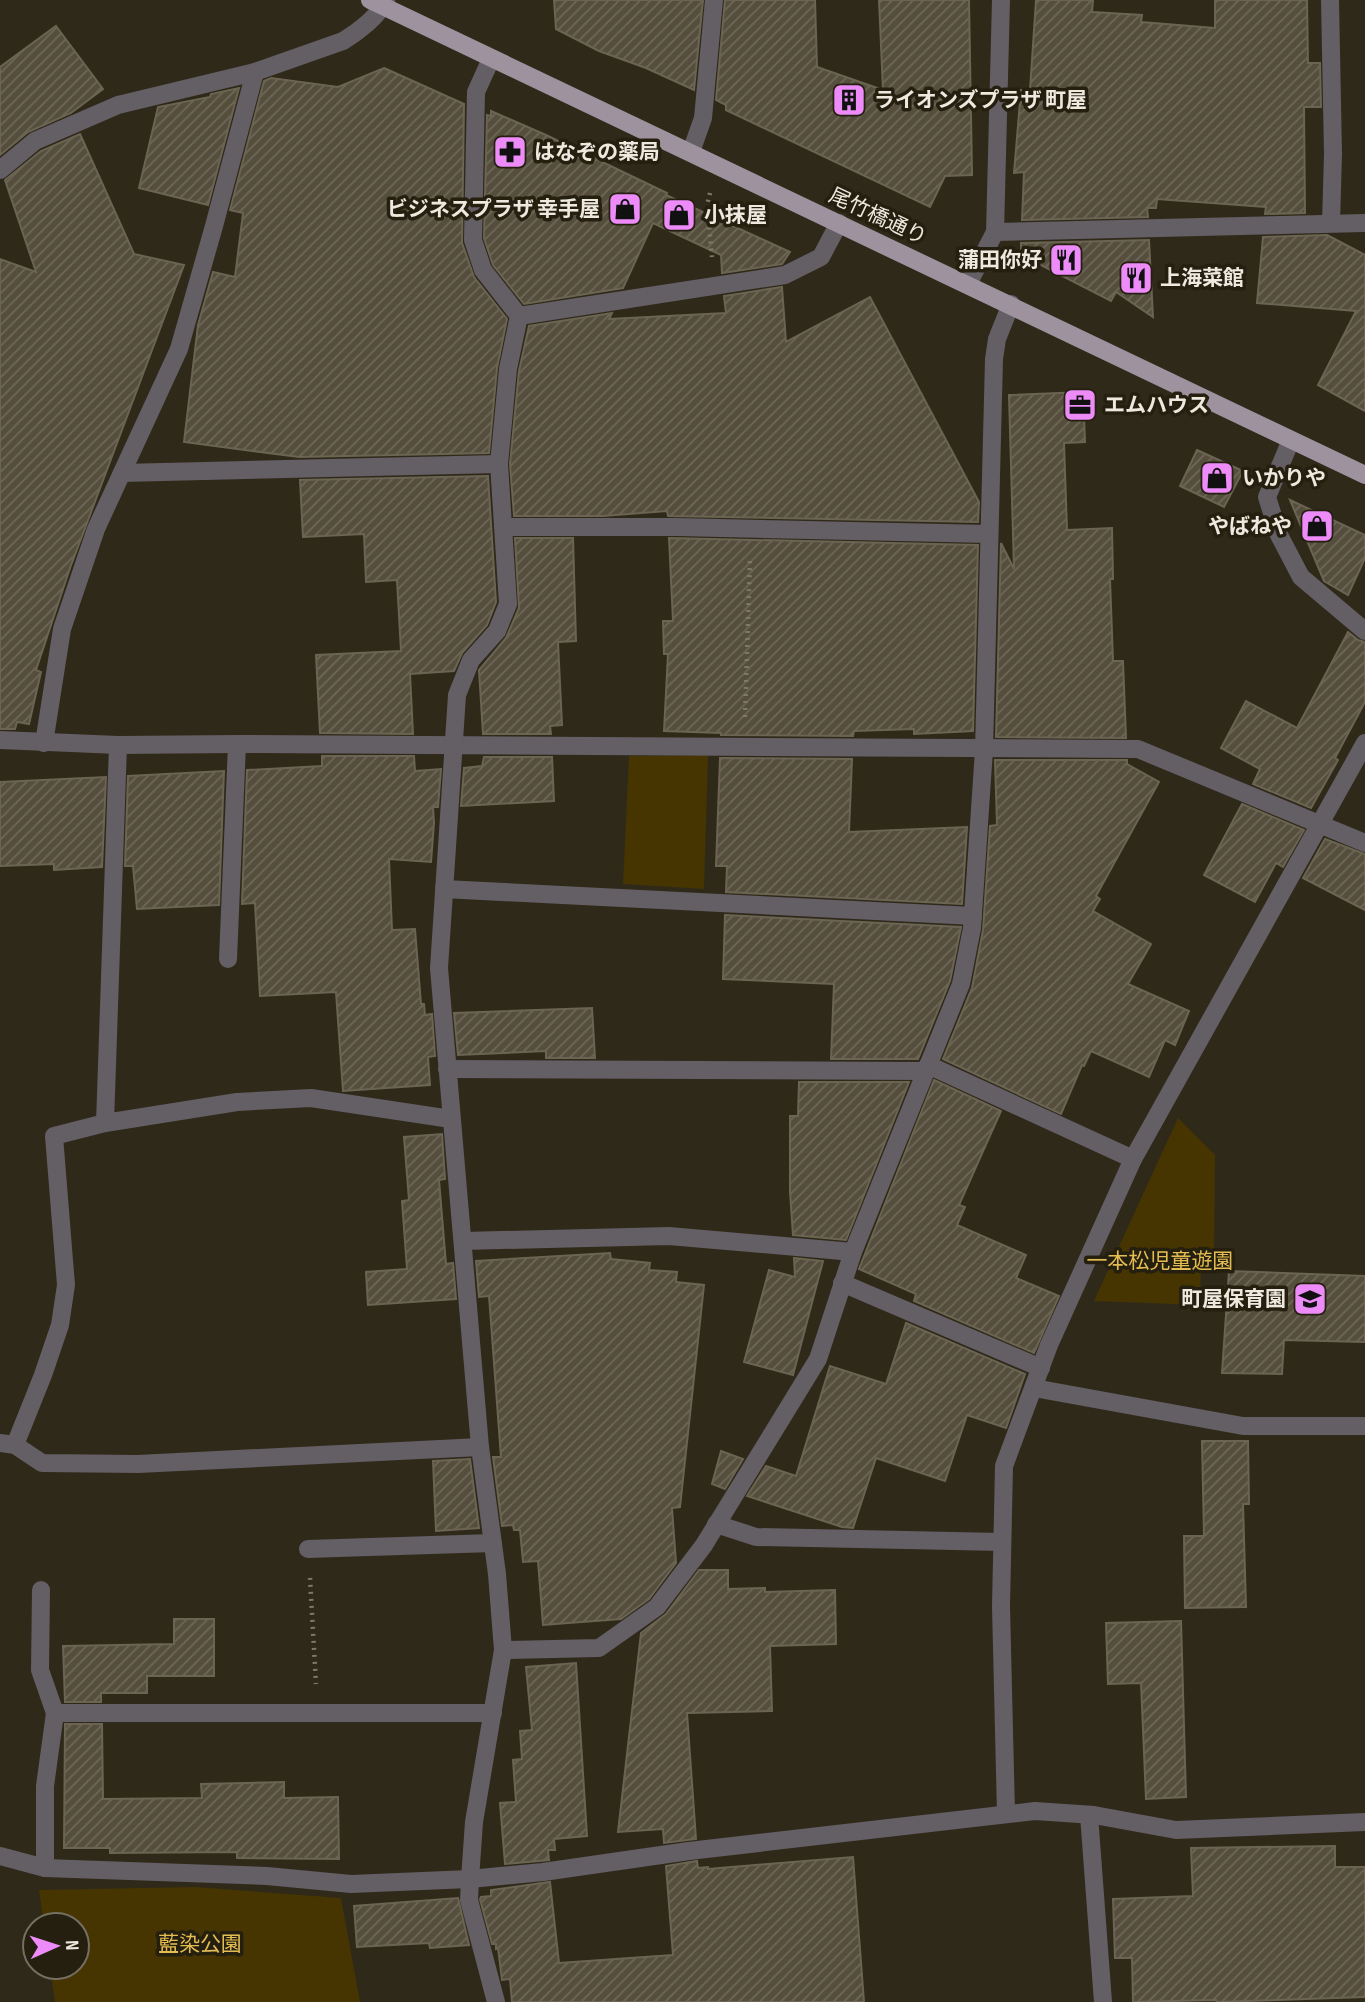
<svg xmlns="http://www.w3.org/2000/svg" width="1365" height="2002" viewBox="0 0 1365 2002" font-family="'Sofia Sans Condensed','Noto Sans JP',sans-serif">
<defs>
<pattern id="building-hatch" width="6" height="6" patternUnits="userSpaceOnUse" patternTransform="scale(1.75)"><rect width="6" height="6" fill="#554e3d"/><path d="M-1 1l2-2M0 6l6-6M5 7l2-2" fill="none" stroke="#6e6859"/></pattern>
</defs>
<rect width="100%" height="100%" fill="#2f291a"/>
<g fill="#463501">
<path d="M708,755L704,889L623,884L629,756Z"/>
<path d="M1178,1118L1215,1155L1214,1251L1202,1257L1199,1305L1094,1301Z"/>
<path d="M195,1887L341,1898L360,2002H55L50,1967H77V1925H44L39,1890Z"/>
</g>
<g fill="url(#building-hatch)" stroke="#6b6452" stroke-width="2">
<path d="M554,0H703L694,90L646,68L599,51L556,29Z"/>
<path d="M725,0H815L817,67L883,90L879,0H969L972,175L945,176L930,207L726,110V105L716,100Z"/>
<path d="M1036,0H1093L1092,12L1142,15L1141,22L1215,28V0H1307L1308,63H1320L1321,107H1304L1305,213L1265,214L1266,207L1157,199L1156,208H1147L1148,217L1022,220L1024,172L1014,173L1021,90H1030Z"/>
<path d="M56,26L103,89L71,113L28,132L0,155V67Z"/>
<path d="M384,68L464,104L462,243L474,277L507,319L497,368L489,453L299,457L184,442L198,325L213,272L235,277L243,213L230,210L264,81L271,78L338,87Z"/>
<path d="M239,88L208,205L139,188L158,107L210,97L211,94Z"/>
<path d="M491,111L546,135L667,193L666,195L790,252L782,264L722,273L721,255L653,223L623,288L524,304L493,265L484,238L487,115L491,116Z"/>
<path d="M80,134L134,254L184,265L70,568L36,670L41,672L29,724L17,722L15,729H0V259L36,272L5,180L41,151Z"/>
<path d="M1327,235L1365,255V411L1318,385L1356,311L1257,303L1263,237Z"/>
<path d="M1149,240L1153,317L1116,292L1111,301L1021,255V243Z"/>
<path d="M782,287L786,342L870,297L979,502L978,522L668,516L667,511L603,516H514L510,464L519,371L529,326L612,313L609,319L726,313L724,296Z"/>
<path d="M1083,392L1085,442L1064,443L1067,530L1112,528L1113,579H1110L1113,661H1123L1126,738L996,737L1001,543L1014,569L1009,395Z"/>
<path d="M1197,450L1243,471L1224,507L1180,486Z"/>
<path d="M488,476L496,602L487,625L462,653L454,671L410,674L413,734L320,733L316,655L401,651L397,580L366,582L364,534L303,537L300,480Z"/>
<path d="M1290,500L1365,535V558L1348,595L1324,581Z"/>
<path d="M515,538H573L576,641L558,642L562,725L550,726L551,734H483L479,670L506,638L519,608Z"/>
<path d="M669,538L978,545L973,731L914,734V729L854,731L853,736L721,735V733L664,731L668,654H664L663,621H673Z"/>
<path d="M1348,632L1358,640L1365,642V702L1335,758L1338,760L1311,808L1253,784L1260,769L1221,748L1246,701L1297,728Z"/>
<path d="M322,756H414L415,771L441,769L438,807H433L434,823L431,862L389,859L392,930L415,929L421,1004H424L425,1015L432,1014L435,1056L428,1057L430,1085L343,1091L336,992L260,996L255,903L242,904L247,770L322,766Z"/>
<path d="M484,757H552L554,801L461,806L464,768L482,766Z"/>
<path d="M720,758L852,759L849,832L967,827L962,904L726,892L727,866H716Z"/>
<path d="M995,760H1127V764L1159,782L1096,896L1100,899L1093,911L1151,944L1128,984L1189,1011L1175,1045L1165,1040L1149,1077L1091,1051L1084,1066L1082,1065L1061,1114L943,1059L972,988L983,930L990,826L997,825Z"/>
<path d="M224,771L219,905L137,909L133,866H125L128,776Z"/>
<path d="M106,777L102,867L54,870V864L0,866V782Z"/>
<path d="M1242,804L1304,830L1283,867L1276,863L1255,902L1204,875Z"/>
<path d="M1325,839L1365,854V910L1303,878Z"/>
<path d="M725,915L961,927L950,981L918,1059H831L834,984L723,979Z"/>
<path d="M592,1008L595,1058H546V1051L458,1055L454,1013Z"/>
<path d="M934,1080L1001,1111L959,1205L965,1207L957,1225L1026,1255L1016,1278L1059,1296L1034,1353L914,1301L916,1294L859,1269Z"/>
<path d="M799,1082H909L846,1240L793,1235L790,1192V1116H798Z"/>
<path d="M442,1134L445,1179L439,1180L446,1264L453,1263L456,1299L368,1305L366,1272L407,1269L402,1201L409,1200L404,1137Z"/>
<path d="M610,1253L611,1259L650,1263L649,1270L677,1272L676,1282L704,1285L680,1507L672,1508L676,1563L649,1599L621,1619L543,1625L538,1561L523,1562L520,1530H514L513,1525L502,1526L493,1457H501L489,1296L479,1297L476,1261Z"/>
<path d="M794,1258L823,1261L793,1375L744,1362L769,1270L795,1277Z"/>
<path d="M1229,1271L1365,1276V1342L1284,1340L1282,1374L1222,1373Z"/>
<path d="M906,1323L1025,1374L1006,1428L967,1415L945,1481L876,1458L853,1528L842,1527L747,1496L766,1466L796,1476L830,1366L886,1384Z"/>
<path d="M1202,1441H1248L1249,1504H1243L1246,1607L1185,1608L1184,1536H1204Z"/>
<path d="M721,1451L743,1459L725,1489L712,1484Z"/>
<path d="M470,1459L479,1528L436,1531L433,1461Z"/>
<path d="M699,1570H728V1589L765,1588V1592L835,1590L836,1644L770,1646L772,1711L687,1713L696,1839L664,1843L663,1829L618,1832L641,1633L666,1614Z"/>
<path d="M174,1619H214V1676H147V1693H101V1702H65L63,1646L174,1644Z"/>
<path d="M1181,1621L1186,1797L1146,1799L1141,1683L1108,1684L1106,1623Z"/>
<path d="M576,1663L587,1836L554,1839L555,1850H548L549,1860L505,1864L500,1803L516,1802L513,1760L522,1759L520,1731L532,1730L526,1667Z"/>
<path d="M65,1724H102L103,1799L202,1798L201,1784L284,1782V1798L338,1797L339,1859L237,1858V1852L110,1853V1848H64Z"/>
<path d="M1335,1846V1867H1365V1997L1217,2002L1216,2000L1133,2002L1132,1958H1115L1113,1899L1193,1896L1191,1848Z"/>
<path d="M853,1857L864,2002H512L510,1979L502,1980L498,1948L496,1949V1944H492L480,1899L481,1897L491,1896V1890L550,1882L559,1963L673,1955L666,1866L697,1861L698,1868L708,1867V1869Z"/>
<path d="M458,1898L469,1945L430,1948L429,1943L357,1947L354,1906Z"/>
</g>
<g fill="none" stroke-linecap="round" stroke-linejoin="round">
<g stroke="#7e786b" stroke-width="4.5" stroke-dasharray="2 5" stroke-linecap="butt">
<path d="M710,193L707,205L712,257"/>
<path d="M745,717L750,558"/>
<path d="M310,1578L316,1684"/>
</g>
<g stroke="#645e65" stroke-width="18">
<path d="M1330,0L1333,154L1331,223"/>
<path d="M491,59L476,92L473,240L483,270L519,316L785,275L821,257L839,223"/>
<path d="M691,152L703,118L714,0"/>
<path d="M0,170L35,141L118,105L255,72L343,41C358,32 379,16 386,0"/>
<path d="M995,232L1365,223"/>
<path d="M968,284L995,232L1001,0"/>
<path d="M1291,440L1267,497L1279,535L1301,577L1365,631"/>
<path d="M122,473L499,464"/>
<path d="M504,527H677L989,534"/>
<path d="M0,740L118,745L237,744L1138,749L1365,843"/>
<path d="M44,743L62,629L96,529L179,349L214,226L255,72"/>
<path d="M118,745L105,1123L237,1102L311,1098L451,1119"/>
<path d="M444,889L973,916"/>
<path d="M228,959L237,744"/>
<path d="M928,1065L1133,1159"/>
<path d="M447,1069L926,1071"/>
<path d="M463,1241L669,1236L853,1252"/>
<path d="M842,1283L1041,1368"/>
<path d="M1034,1388L1243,1426H1365"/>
<path d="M0,1443L15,1445L42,1463L138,1464L480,1447"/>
<path d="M15,1445L43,1375L60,1325L66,1285L54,1136L105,1123"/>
<path d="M716,1524L756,1537L1002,1542"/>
<path d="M308,1549L493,1543"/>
<path d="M41,1590L40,1670L55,1713"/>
<path d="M503,1650L599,1648L657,1607L704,1545L818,1359L853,1252L961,984L972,928L984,750L994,359L997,339L1011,304"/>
<path d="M1006,1814L1001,1606L1004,1466L1049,1345L1133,1159L1365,743"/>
<path d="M1089,1815L1103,2002"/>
<path d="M0,1856L45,1868L267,1876L351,1884L470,1879L543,1872L689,1851L1035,1811L1094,1815L1176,1830L1365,1822"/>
<path d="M45,1868V1786L55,1713H493"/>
<path d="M496,2002L469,1900L470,1879L474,1822L503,1650L497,1574L480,1447L439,968L457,695L471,660L497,631L508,604L499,464L508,369L519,316"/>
</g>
<path stroke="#9e929f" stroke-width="18" d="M370,0L1365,475"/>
</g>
<defs>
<symbol id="building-square" viewBox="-11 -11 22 22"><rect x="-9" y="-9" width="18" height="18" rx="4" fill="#ed8cf9" stroke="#251f10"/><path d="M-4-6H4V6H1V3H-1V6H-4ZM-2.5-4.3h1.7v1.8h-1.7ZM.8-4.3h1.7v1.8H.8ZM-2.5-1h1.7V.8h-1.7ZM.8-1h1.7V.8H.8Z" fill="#111"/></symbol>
<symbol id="pharmacy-square" viewBox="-11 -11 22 22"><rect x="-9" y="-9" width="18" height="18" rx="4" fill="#ed8cf9" stroke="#251f10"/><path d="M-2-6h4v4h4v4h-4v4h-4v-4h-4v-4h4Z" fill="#111"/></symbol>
<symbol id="shop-square" viewBox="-11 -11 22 22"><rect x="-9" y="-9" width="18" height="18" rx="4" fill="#ed8cf9" stroke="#251f10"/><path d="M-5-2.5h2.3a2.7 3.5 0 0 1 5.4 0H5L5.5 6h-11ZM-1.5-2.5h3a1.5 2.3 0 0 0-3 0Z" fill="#111"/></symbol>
<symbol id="restaurant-square" viewBox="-11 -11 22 22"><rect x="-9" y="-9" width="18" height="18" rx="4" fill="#ed8cf9" stroke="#251f10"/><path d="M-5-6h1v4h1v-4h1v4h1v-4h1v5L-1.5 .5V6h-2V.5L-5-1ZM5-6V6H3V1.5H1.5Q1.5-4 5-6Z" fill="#111"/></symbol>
<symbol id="office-square" viewBox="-11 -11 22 22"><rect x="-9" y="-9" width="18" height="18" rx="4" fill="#ed8cf9" stroke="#251f10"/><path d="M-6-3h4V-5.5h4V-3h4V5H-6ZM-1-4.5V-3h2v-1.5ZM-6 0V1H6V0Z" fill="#111"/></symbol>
<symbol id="school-square" viewBox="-11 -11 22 22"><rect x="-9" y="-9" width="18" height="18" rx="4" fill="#ed8cf9" stroke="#251f10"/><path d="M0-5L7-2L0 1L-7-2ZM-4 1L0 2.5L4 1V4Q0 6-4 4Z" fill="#111"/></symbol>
</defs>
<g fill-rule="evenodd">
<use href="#building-square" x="830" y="81" width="38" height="38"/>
<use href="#pharmacy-square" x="491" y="133" width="38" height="38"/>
<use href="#shop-square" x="606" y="190" width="38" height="38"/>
<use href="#shop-square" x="660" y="196" width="38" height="38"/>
<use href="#restaurant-square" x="1047" y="241" width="38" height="38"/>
<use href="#restaurant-square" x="1117" y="259" width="38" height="38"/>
<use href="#office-square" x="1061" y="386" width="38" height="38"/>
<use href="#shop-square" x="1198" y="459" width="38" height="38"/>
<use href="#shop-square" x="1298" y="507" width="38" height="38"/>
<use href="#school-square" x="1291" y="1280" width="38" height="38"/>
</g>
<g text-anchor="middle" stroke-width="7" stroke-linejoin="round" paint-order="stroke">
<g font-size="21" font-weight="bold" fill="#ede9df" stroke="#251f10" text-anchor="start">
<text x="874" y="107">ライオンズプラザ 町屋</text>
<text x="534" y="159">はなぞの薬局</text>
<text x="600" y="216" text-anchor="end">ビジネスプラザ 幸手屋</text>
<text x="704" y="222">小抹屋</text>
<text x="1042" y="267" text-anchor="end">蒲田你好</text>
<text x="1160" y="285">上海菜館</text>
<text x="1104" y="412">エムハウス</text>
<text x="1242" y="485">いかりや</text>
<text x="1292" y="533" text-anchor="end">やばねや</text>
<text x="1286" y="1306" text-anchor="end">町屋保育園</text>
</g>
<g font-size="21" fill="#ede9df" stroke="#251f10">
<text transform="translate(878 216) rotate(25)" y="7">尾竹橋通り</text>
</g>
<g font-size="21" fill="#e4bd52" stroke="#251f10">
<text x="1160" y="1268">一本松児童遊園</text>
<text x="200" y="1951">藍染公園</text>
</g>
</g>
<g transform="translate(56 1946) rotate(87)"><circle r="33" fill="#251f10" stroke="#757063" stroke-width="2"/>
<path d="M0-5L12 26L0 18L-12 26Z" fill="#ed8cf9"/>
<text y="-10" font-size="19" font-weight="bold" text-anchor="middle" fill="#ede9df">N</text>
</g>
</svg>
